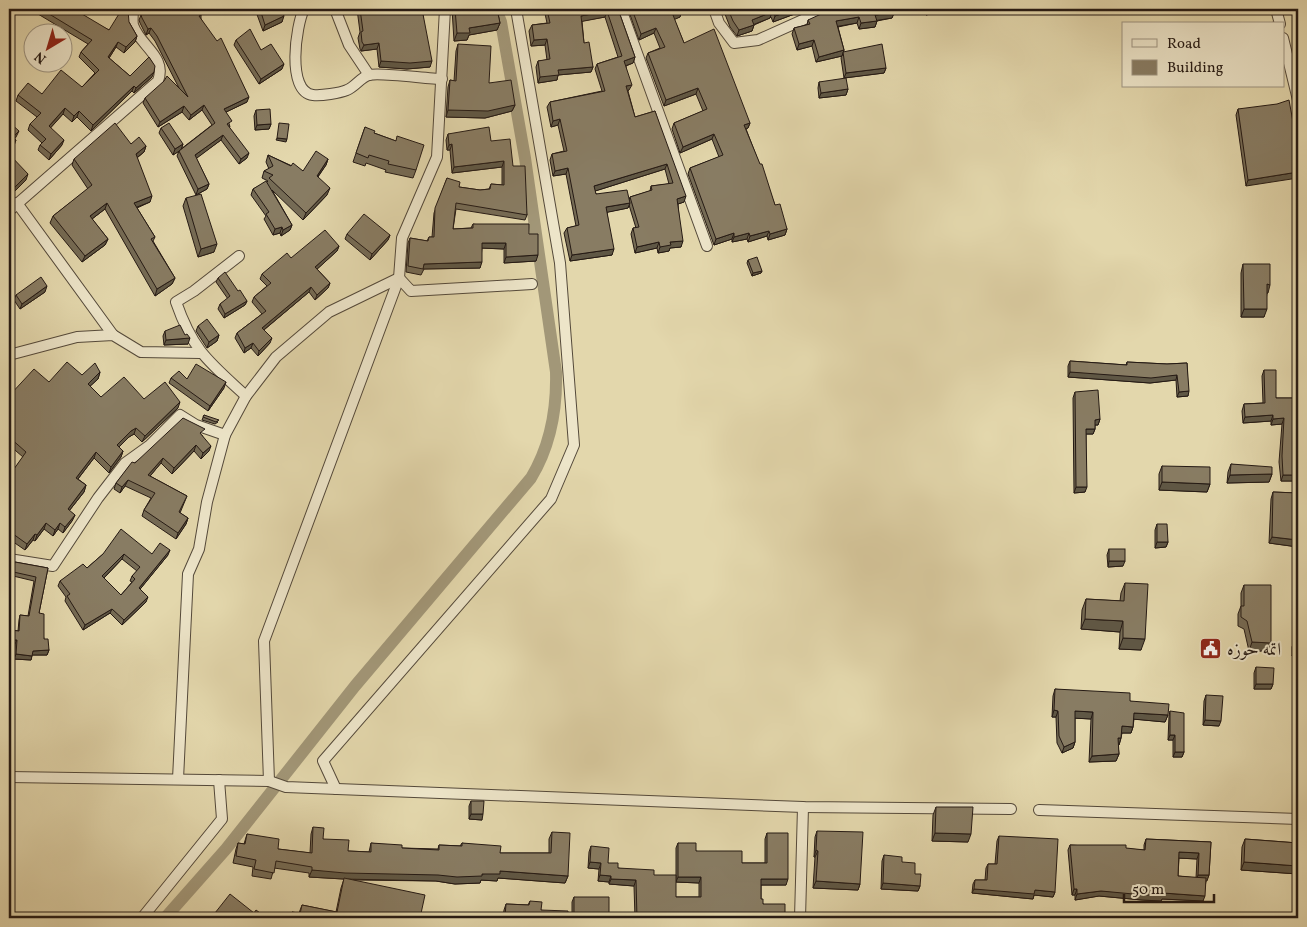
<svg xmlns="http://www.w3.org/2000/svg" width="1307" height="927" viewBox="0 0 1307 927" font-family="Vollkorn,Amiri,serif">
<rect width="100%" height="100%" fill="#e3d7ac"/>
<filter id="stains"><feTurbulence type="fractalNoise" baseFrequency=".004" numOctaves="4"/><feColorMatrix values="0 0 0 0 .2 0 0 0 0 .09 0 0 0 0 .02 0 0 0 .5 -.17"/></filter>
<radialGradient id="worn" r=".72"><stop offset=".6" stop-color="#630" stop-opacity="0"/><stop offset="1" stop-color="#630" stop-opacity=".3"/></radialGradient>
<g fill="none" stroke-linecap="round" stroke-linejoin="round">
<path stroke="#a29778" stroke-width="12" d="M165,918L226,849L355,686L531,478C551,445 557,410 556,372L525,158L501,22L496,9"/>
<defs>
<g id="minor">
<path d="M304,9C296,25 286,92 313,95C321,96 340,93 347,90C355,87 361,77 369,75C380,72 428,79 442,79"/>
<path d="M335,9L349,45L369,75"/>
<path d="M621,9L707,246"/>
<path d="M714,9L719,23L734,43L758,40L827,9"/>
<path d="M1276,9L1280,24"/>
<path d="M1283,38L1298,100"/>
<path d="M17,203L113,335"/>
<path d="M9,211L158,81C167,56 140,46 133,25C132,21 133,13 133,9"/>
<path d="M239,256L194,291L176,302C193,351 209,362 246,396"/>
<path d="M9,355L77,337L113,335L141,352L200,353"/>
<path d="M9,559L53,566L98,498L125,463L150,445L180,415L196,425L225,435"/>
<path d="M9,777L269,781L286,787L803,807L1011,809"/>
<path d="M178,779L188,574L199,549L207,502L225,435L246,396L276,357L329,312L399,278L411,291L532,284"/>
<path d="M269,781L264,641L399,278L402,238L437,157L445,9"/>
<path d="M336,789L323,761L551,499L574,445L560,263L516,9"/>
<path d="M1039,810L1298,819"/>
<path d="M142,918L222,819L219,780"/>
<path d="M800,918L803,807"/>
<path d="M800,918H821"/>
</g>
</defs>
<use href="#minor" stroke="#54493a" stroke-width="12"/>
<use href="#minor" stroke="#ede5c9" stroke-width="10"/>
</g>
<g fill="#756b55" stroke="#251a14" fill-rule="evenodd">
<path d="M29,9H39L36,13Z"/>
<path d="M40,9H66L109,30L129,22L137,36L135,42L124,53L116,47L109,58L130,76L152,77L134,93L132,91L91,131L77,117L72,122L63,114L50,128L62,145L49,160L38,150L40,145L42,143L28,130L30,124L37,117L16,101L18,95L42,94L82,87L95,73L79,57L81,52L88,44L38,14Z"/>
<path d="M146,9H201V19L247,102L226,112L230,127H229L247,158L239,164L221,140L196,158L209,184L207,189L196,195L177,156L179,151L173,155L159,133L161,128L183,144L181,149L212,125L202,110L189,120L182,112L158,127L143,103L145,98L179,88L155,41L149,33L146,35L140,23L139,20L141,15L147,12Z"/>
<path d="M255,9H284H282V22L263,31Z"/>
<path d="M357,9H422L430,67L407,69L379,67L377,49L361,51L360,49L358,38L360,32Z"/>
<path d="M452,9H497L500,23L497,30L469,35L467,40L454,41Z"/>
<path d="M544,9H618L635,57L633,63L626,66L629,90L628,91L635,117L655,111L684,202L678,204L681,247L670,248L669,251L658,253L657,248L635,253L631,234L633,228H636L629,205L628,208L607,212L612,255L570,261L564,233L567,228L576,226L566,174L553,176L550,160L552,154L564,151L558,125L551,127L547,107L550,102L602,91L595,69L597,64L618,57L605,17L582,21L584,43L593,67L591,72L558,75L557,80L538,83L536,67L538,61L547,60L545,45L531,46L529,31L532,25L547,23ZM665,169L669,184L651,186L650,191L630,197L629,200L596,194L595,191Z"/>
<path d="M628,9H681L680,17L674,19L684,43L750,123L748,128L746,129L775,205L787,229L785,235L768,240L767,236L748,242L747,239L732,242V239L714,245L688,174L690,168L719,157L712,139L680,153L672,129L674,123L703,111L696,94L664,106L646,58L648,53L660,48L654,33L639,40Z"/>
<path d="M723,9H808L773,22L771,17L770,18L754,25L752,31L737,36L730,27Z"/>
<path d="M924,9H946L945,10L926,15Z"/>
<path d="M894,13L892,18L877,21L875,27L859,29L857,23L838,27L844,50L842,56L816,62L812,46L797,50L792,34L794,28L807,25L808,20Z"/>
<path d="M1295,29H1298V54L1294,34Z"/>
<path d="M236,40L261,50L282,69L259,84L234,45Z"/>
<path d="M458,44L489,83L515,105L512,111L485,118L446,117L448,87L450,80L454,81L456,51Z"/>
<path d="M843,52L886,68L884,73L844,78L841,58Z"/>
<path d="M819,82L848,89L846,95L819,98L818,88Z"/>
<path d="M1238,109L1293,122L1246,186L1236,115Z"/>
<path d="M256,110L271,124L269,129L255,130L254,116Z"/>
<path d="M365,127L374,133L396,141L416,170L413,178L385,172L386,170L366,163L365,166L353,162Z"/>
<path d="M448,134L491,141L513,166L527,215L525,220L456,209L453,229L471,228L473,224L529,234L536,261L504,263V249L482,248L480,268L424,269L421,275L406,272L408,243L410,238L427,241L429,237H432L434,213L447,178L459,187L480,190L489,189L491,184L502,185V167L452,173L450,150H447L446,140Z"/>
<path d="M131,144L146,146L144,152L137,158L150,202L137,208L155,237L153,241L175,278L172,284L155,296L105,209L92,219L108,239L105,245L82,262L50,223L53,216L88,189L72,165L74,159Z"/>
<path d="M268,155L303,171L328,159L326,165L318,177L327,195L303,220L272,190L292,225L290,230L281,236L280,233L273,235L264,219L266,216L251,195L253,189L267,182L268,181L262,178L264,171L269,169L266,162Z"/>
<path d="M186,198L214,252L198,257L183,206Z"/>
<path d="M347,234L390,235L388,240L370,260L345,239Z"/>
<path d="M339,246L337,251L317,269L330,283L328,288L315,300L309,292L264,330L270,343L258,356L251,348L244,353L235,338L237,333L262,314L252,302L254,297L267,286L260,279L262,274L291,258Z"/>
<path d="M748,260L762,271L761,273L752,276L747,263Z"/>
<path d="M1243,264L1268,293H1267L1264,317H1241V273Z"/>
<path d="M218,278L238,291L247,301L245,305L224,318L218,309L220,304L228,299L216,282Z"/>
<path d="M45,292L20,309L14,300L16,295Z"/>
<path d="M198,326L219,335L217,341L207,348L196,331Z"/>
<path d="M165,331L188,344L164,345L163,336Z"/>
<path d="M1070,361L1126,365L1127,362L1167,364L1187,363L1188,396L1177,397L1176,380L1150,383L1068,377V366Z"/>
<path d="M1264,370L1276,398H1298V547L1269,543L1271,499L1273,492L1297,493V481H1281L1279,462L1282,424L1271,425V421L1243,423L1242,411L1244,404L1263,403L1262,376Z"/>
<path d="M100,372L98,379L90,386L101,397L144,399L178,408L142,442L134,434L129,437L119,447L123,451L121,457L109,473L94,458L78,479L86,485L84,492L69,511L75,515L72,521L63,533L58,529L53,536L44,529L35,541L33,540L25,550L9,539V476L23,457L9,445V396L49,382Z"/>
<path d="M171,378L187,379L224,388L208,411L169,383Z"/>
<path d="M1075,392L1100,419L1098,425H1095V429L1093,434H1086L1085,492L1074,493L1073,398Z"/>
<path d="M204,415L218,422L215,424L202,420Z"/>
<path d="M202,435L209,451L201,459L194,451L172,474L161,463L150,476L187,496L180,513L188,518L186,524L176,539L142,516L144,510L151,498L125,486L120,493L114,489L116,483L135,463Z"/>
<path d="M1231,464L1272,474L1269,482L1227,483L1228,472Z"/>
<path d="M1162,466L1210,484L1207,492L1159,490V474Z"/>
<path d="M1157,524L1168,542L1166,547L1155,548V530Z"/>
<path d="M1109,549L1123,566L1108,567L1107,555Z"/>
<path d="M103,554L168,555L140,589L146,602L122,625L110,613L83,630L65,601L66,597L58,586L60,581L87,568ZM122,559L137,571L132,576L130,581L132,582L121,595L104,578Z"/>
<path d="M15,562L48,568L39,613L44,639L49,650L47,655H32L31,660L14,659L15,644H9V635L10,630L18,631L19,620L20,615L28,616L34,581L9,575V569L10,566H14Z"/>
<path d="M1125,583L1141,650L1119,649L1120,632L1081,629L1082,610L1086,599L1120,601L1121,593Z"/>
<path d="M1244,585L1268,651H1249L1244,629L1238,626V614L1241,606V593Z"/>
<path d="M1298,614V626L1295,625Z"/>
<path d="M1294,641H1298V656H1292V647Z"/>
<path d="M1256,667L1273,684L1271,689H1254V673Z"/>
<path d="M1055,689L1130,701L1168,715L1165,722L1134,719L1133,727L1131,733H1122L1121,738L1119,745H1118L1119,754L1116,761L1089,762L1091,719L1075,718V742L1073,748L1062,753L1057,743L1056,717H1052L1053,696Z"/>
<path d="M1206,695L1219,726L1203,725L1204,701Z"/>
<path d="M1170,711L1184,752L1182,757H1173V740H1168L1169,716Z"/>
<path d="M471,801L482,820L469,819V806Z"/>
<path d="M936,807L968,842L932,841L933,815Z"/>
<path d="M313,827L323,839L348,851L369,852L371,843L402,848L438,849L439,845L460,846L462,843L500,853H549V839L552,832L568,876L565,883L498,878L497,881L481,880L480,883L455,884L436,881L353,880L420,918H289L292,912L299,913L302,905L336,912L341,888L344,879L309,877V873L274,868L271,879L252,876L253,867L233,863L236,849L238,843L244,844L247,834L278,849L310,853L311,834Z"/>
<path d="M817,831L860,884L858,890L813,888L815,857H814L815,837Z"/>
<path d="M767,833L786,885H761V899L763,904L785,918H635L634,886L609,884V882L598,881L599,869L588,868L589,852L591,846L608,863L618,868L654,875L676,897H699V883L676,882V848L678,843L696,851L742,863H765V839Z"/>
<path d="M999,836L1055,892L1053,897L1034,895L1033,899L972,893L973,884L975,880H985L986,868L988,864H995L997,841Z"/>
<path d="M1146,839L1211,842L1209,875L1206,881L1203,901L1162,899L1161,901L1142,900L1099,896L1075,900V895H1072L1068,850L1070,845L1144,850V845ZM1179,858L1197,859L1196,878L1178,876Z"/>
<path d="M1245,839L1298,843V874L1241,870L1242,847Z"/>
<path d="M884,855L915,874L920,886L918,891L881,889L882,861Z"/>
<path d="M574,897L609,918H572V902Z"/>
<path d="M530,901L541,910L568,918H503L504,910L506,904L528,905Z"/>
</g>
<g fill="#5f5745" stroke="#251a14">
<path d="M795,9H808L773,22L775,16Z"/>
<path d="M928,9H946L945,10L926,15Z"/>
<path d="M607,11L605,17L579,22L581,16Z"/>
<path d="M682,11L680,17L671,21L673,15Z"/>
<path d="M772,12L770,18L750,26L752,20Z"/>
<path d="M894,13L892,18L873,21L875,15Z"/>
<path d="M284,16L282,22L263,31L265,25Z"/>
<path d="M859,17L857,23L834,27L836,21Z"/>
<path d="M877,21L875,27L859,29L861,23Z"/>
<path d="M500,23L497,30L469,35L467,40L454,41L457,33L469,28Z"/>
<path d="M754,25L752,31L737,36L739,30Z"/>
<path d="M151,28L149,33L146,35L148,29Z"/>
<path d="M656,28L654,33L639,40L641,34Z"/>
<path d="M137,36L135,42L124,53L126,47Z"/>
<path d="M547,39L545,45L531,46L534,40Z"/>
<path d="M814,40L812,46L797,50L799,44Z"/>
<path d="M118,42L116,47L106,63L108,57Z"/>
<path d="M379,43L377,49L361,51L364,45Z"/>
<path d="M844,50L842,56L816,62L819,57Z"/>
<path d="M635,57L633,63L622,67L624,61Z"/>
<path d="M381,61H432L430,67L407,69L379,67Z"/>
<path d="M284,64L282,69L259,84L261,79Z"/>
<path d="M593,67L591,72L558,75L557,80L538,83L540,77L558,70Z"/>
<path d="M886,68L884,73L844,78L846,73Z"/>
<path d="M154,72L152,77L134,93L136,88Z"/>
<path d="M632,85L629,90L624,92L626,86Z"/>
<path d="M134,86L132,91L91,131L93,125Z"/>
<path d="M698,88L696,94L664,106L666,100Z"/>
<path d="M848,89L846,95L819,98L821,93Z"/>
<path d="M249,97L247,102L222,114L224,109Z"/>
<path d="M204,105L202,110L189,120L191,115Z"/>
<path d="M515,105L512,111L485,118L446,117L448,110Z"/>
<path d="M184,106L182,112L158,127L160,122Z"/>
<path d="M65,108L63,114L47,132L49,126Z"/>
<path d="M79,111L77,117L72,122L74,116Z"/>
<path d="M560,119L558,125L551,127L553,121Z"/>
<path d="M750,123L748,128L742,131L744,125Z"/>
<path d="M271,124L269,129L255,130L257,125Z"/>
<path d="M19,131L16,137L11,144L13,137Z"/>
<path d="M714,134L712,139L680,153L683,147Z"/>
<path d="M223,135L221,140L193,161L195,155Z"/>
<path d="M277,138L287,139L286,142L276,140Z"/>
<path d="M16,140L14,146L9,153V149Z"/>
<path d="M64,140L62,145L49,160L51,154Z"/>
<path d="M183,144L181,150L173,155L175,149Z"/>
<path d="M452,144L450,150H447L449,145Z"/>
<path d="M146,146L144,152L134,160L136,154Z"/>
<path d="M249,153L247,158L239,164L241,159Z"/>
<path d="M328,159L326,165L314,182L317,176Z"/>
<path d="M504,161L502,167L452,173L454,167Z"/>
<path d="M667,164L665,169L592,192L594,186Z"/>
<path d="M568,168L566,174L553,176L555,171Z"/>
<path d="M1298,172V178L1246,186L1248,180Z"/>
<path d="M28,174L26,180L9,197L10,192Z"/>
<path d="M209,184L207,189L196,195L198,189Z"/>
<path d="M330,188L327,195L303,220L306,213Z"/>
<path d="M152,196L150,202L132,209L134,203Z"/>
<path d="M686,196L684,202L675,205L677,199Z"/>
<path d="M107,203L105,209L88,222L90,216Z"/>
<path d="M630,203L628,208L604,213L606,207Z"/>
<path d="M292,225L290,230L281,236L283,230Z"/>
<path d="M282,227L280,233L273,235L275,229Z"/>
<path d="M787,229L785,235L768,240L770,234Z"/>
<path d="M769,231L767,236L748,242L750,236Z"/>
<path d="M734,233L732,239L714,245L716,239Z"/>
<path d="M749,233L747,239L732,242L734,237Z"/>
<path d="M390,235L388,240L370,260L372,254Z"/>
<path d="M108,239L105,245L82,262L85,256Z"/>
<path d="M683,241L681,247L670,248L669,251L658,253L660,247L670,242Z"/>
<path d="M659,242L657,248L635,253L637,247Z"/>
<path d="M482,243H506L504,249L480,248Z"/>
<path d="M217,244L214,252L198,257L201,249Z"/>
<path d="M339,246L337,251L314,272L315,267Z"/>
<path d="M614,249L612,255L570,261L572,255Z"/>
<path d="M538,255L536,261L504,263L506,257Z"/>
<path d="M482,262L480,268L423,269L424,264Z"/>
<path d="M762,271L761,273L752,276L753,273Z"/>
<path d="M175,278L172,284L155,296L157,289Z"/>
<path d="M330,283L328,288L315,300L317,295Z"/>
<path d="M1267,284L1270,285L1268,293H1264Z"/>
<path d="M47,286L45,292L20,309L22,304Z"/>
<path d="M311,287L309,292L260,333L262,328Z"/>
<path d="M247,301L245,305L224,318L225,314Z"/>
<path d="M1244,309H1267L1264,317H1241Z"/>
<path d="M219,335L217,341L207,348L209,342Z"/>
<path d="M190,338L188,344L164,345L166,340Z"/>
<path d="M272,338L270,343L258,356L259,351Z"/>
<path d="M253,343L251,348L244,353L245,348Z"/>
<path d="M100,372L98,379L86,390L88,384Z"/>
<path d="M1070,372L1177,375L1176,380L1150,383L1068,377Z"/>
<path d="M226,382L224,388L208,411L210,406Z"/>
<path d="M1189,391L1188,396L1177,397L1179,392Z"/>
<path d="M180,402L178,408L142,442L145,436Z"/>
<path d="M1273,415L1271,421L1243,423L1245,417Z"/>
<path d="M1284,418L1282,424L1271,425L1273,419Z"/>
<path d="M1100,419L1098,425H1093L1095,420Z"/>
<path d="M136,428L134,434L129,437L115,451L117,445L131,431Z"/>
<path d="M1086,429H1095L1093,434H1084Z"/>
<path d="M196,445L194,451L172,474L174,468Z"/>
<path d="M211,446L209,451L201,459L203,453Z"/>
<path d="M123,451L121,457L109,473L111,467Z"/>
<path d="M96,452L94,458L74,484L76,478Z"/>
<path d="M163,458L161,463L146,481L148,475Z"/>
<path d="M1272,474L1269,482L1227,483L1230,475Z"/>
<path d="M1283,475H1298V478L1297,481H1281Z"/>
<path d="M128,480L125,486L120,493L122,487Z"/>
<path d="M1162,482L1210,484L1207,492L1159,490Z"/>
<path d="M86,485L84,492L65,516L68,509Z"/>
<path d="M1076,487H1087L1085,492L1074,493Z"/>
<path d="M75,515L72,521L63,533L65,527Z"/>
<path d="M188,518L186,524L176,539L178,533Z"/>
<path d="M46,523L44,529L35,541L37,535Z"/>
<path d="M60,523L58,529L53,536L55,530Z"/>
<path d="M35,534L33,540L25,550L27,544Z"/>
<path d="M1272,537L1298,540V547L1269,543Z"/>
<path d="M1157,542H1168L1166,547L1155,548Z"/>
<path d="M170,550L168,555L137,593L139,588Z"/>
<path d="M124,554L122,559L101,581L102,576Z"/>
<path d="M1109,561H1125L1123,566L1108,567Z"/>
<path d="M148,597L146,602L122,625L124,620Z"/>
<path d="M112,609L110,613L83,630L85,625Z"/>
<path d="M1085,619L1123,621L1120,632L1081,629Z"/>
<path d="M1123,638L1145,639L1141,650L1119,649Z"/>
<path d="M10,640H17L15,644H9Z"/>
<path d="M1252,642L1271,643L1268,651H1249Z"/>
<path d="M49,650L47,655H31L33,651Z"/>
<path d="M1294,651H1298V656H1292Z"/>
<path d="M16,654L32,656L31,660L14,659Z"/>
<path d="M1256,684H1273L1271,689H1254Z"/>
<path d="M1054,710L1058,711L1056,717H1052Z"/>
<path d="M1075,711L1093,712L1091,719L1072,718Z"/>
<path d="M1134,713L1168,715L1165,722L1132,719Z"/>
<path d="M1205,720L1221,721L1219,726L1203,725Z"/>
<path d="M1122,726L1133,727L1131,733H1120Z"/>
<path d="M1170,735H1175L1173,740H1168Z"/>
<path d="M1118,738H1121L1119,745L1115,744Z"/>
<path d="M1075,742L1073,748L1062,753L1064,747Z"/>
<path d="M1175,752H1184L1182,757H1173Z"/>
<path d="M1119,754L1116,761L1089,762L1092,756Z"/>
<path d="M471,814H483L482,820L469,819Z"/>
<path d="M935,833L971,834L968,842L932,841Z"/>
<path d="M816,850L818,851L815,857H814Z"/>
<path d="M1179,852L1199,853L1197,859L1177,858Z"/>
<path d="M590,862L601,863L599,869L588,868Z"/>
<path d="M1244,862L1298,866V874L1241,870Z"/>
<path d="M312,870L482,874L500,871L568,876L565,883L498,878L497,881L481,880L480,883L455,884L436,881L343,879L309,877Z"/>
<path d="M600,875L611,876L609,882L598,881Z"/>
<path d="M1198,875H1209L1207,881L1196,880Z"/>
<path d="M678,877H701L699,883L676,882Z"/>
<path d="M611,879L636,880L634,886L609,884Z"/>
<path d="M761,879H788L786,885H759Z"/>
<path d="M816,881L860,884L858,890L813,888Z"/>
<path d="M883,883L920,886L918,891L881,889Z"/>
<path d="M974,889L1035,890L1055,892L1053,897L1034,895L1033,899L972,893Z"/>
<path d="M1074,889H1077L1075,895H1072Z"/>
<path d="M1101,891L1163,893L1205,896L1203,901L1162,899L1161,901L1142,900L1099,896L1075,900L1077,894Z"/>
<path d="M505,916L529,917V918H504Z"/>
<path d="M651,916L746,918H753H650Z"/>
<path d="M574,917H592L591,918H573Z"/>
</g>
<g fill="#887c63" stroke="#251a14" fill-rule="evenodd">
<path d="M41,9H66L75,14L77,11L109,30L122,9H126L128,10L129,22L137,36L126,47L118,42L108,57L130,76L149,57L155,66L154,72L136,88L134,86L93,125L79,111L74,116L65,108L49,126L64,140L51,154L40,145L46,139L30,124L41,113L18,95L28,83L42,94L61,70L82,87L99,70L81,52L92,40Z"/>
<path d="M150,9H201L203,14L199,16L217,41L221,38L249,97L224,109L232,121L227,124L249,153L241,159L223,135L195,155L209,184L198,189L179,151L215,123L204,105L191,115L184,106L160,122L145,98L164,81L167,76L188,97L157,36L151,28L148,29L142,18L141,15L151,10Z"/>
<path d="M260,9H282L284,16L265,25Z"/>
<path d="M360,9H422L432,61L410,63L381,61L379,43L364,45L362,42L361,32L363,31Z"/>
<path d="M455,9H497L500,23L469,28L470,33H457Z"/>
<path d="M547,9H618L635,57L624,61L632,85L626,86L635,117L655,111L686,196L677,199L683,241L670,242L671,245L660,247L659,242L637,247L633,228L639,227L630,197L652,190L651,186L673,183L667,164L594,186L596,194L627,190L630,203L606,207L614,249L572,255L567,228L579,225L568,168L555,171L552,154L567,151L560,119L553,121L550,102L605,91L597,64L622,56L607,11L581,16L584,43L589,42L593,67L558,70L559,75L540,77L538,61L550,59L547,39L534,40L532,25L550,23Z"/>
<path d="M632,9H681L682,11L673,15L684,43L714,29L750,123L744,125L760,164H762L775,205L780,204L787,229L770,234L769,231L750,236L749,233L734,237V233L716,239L690,168L723,155L714,134L683,147L674,123L707,109L698,88L666,100L648,53L665,47L656,28L641,34Z"/>
<path d="M728,9H771L772,12L752,20L754,25L739,30L733,21Z"/>
<path d="M772,9H795L775,16Z"/>
<path d="M832,9H892L894,13L875,15L877,21L861,23L859,17L836,21L844,50L819,57L814,40L799,44L794,28L810,24L808,20Z"/>
<path d="M1274,22V24H1265Z"/>
<path d="M250,29L261,50L271,44L284,64L261,79L236,40Z"/>
<path d="M1295,29H1298V43Z"/>
<path d="M42,30L47,32H40Z"/>
<path d="M458,44L491,46L489,83L511,80L515,105L488,111L448,110L450,80L456,81Z"/>
<path d="M882,44L886,68L846,73L843,52Z"/>
<path d="M846,78L848,89L821,93L819,82Z"/>
<path d="M1289,100L1293,122H1298V172L1248,180L1238,109L1277,104Z"/>
<path d="M270,109L271,124L257,125L256,110Z"/>
<path d="M9,122L19,131L13,137L16,140L9,149Z"/>
<path d="M115,123L131,144L139,137L146,146L136,154L152,196L134,203L155,237L151,239L175,278L157,289L107,203L90,216L108,239L85,256L53,216L92,185L74,159Z"/>
<path d="M169,123L183,144L175,149L161,128Z"/>
<path d="M279,123L289,124L287,139L277,138Z"/>
<path d="M365,127L375,131L374,133L396,141L397,136L424,145L416,170L388,164L389,161L369,155L368,158L356,153Z"/>
<path d="M489,127L491,141L510,139L513,166H525L527,215L456,203L453,229L473,228V224H529V234H538V255L506,257V243H482V262L424,264L423,269L408,266L410,238L428,241L429,237H434L435,208L447,178L460,182L459,187L480,190L490,189L491,184L504,185V161L454,167L452,144L449,145L448,134Z"/>
<path d="M316,151L328,159L317,176L330,188L306,213L269,178L273,175L264,171L273,166L268,155L291,166L293,163L303,171Z"/>
<path d="M9,154L28,174L10,192L9,190Z"/>
<path d="M266,181L292,225L283,230L282,227L275,229L266,214L269,212L253,189Z"/>
<path d="M201,194L217,244L201,249L186,198Z"/>
<path d="M364,214L390,235L372,254L347,234Z"/>
<path d="M325,230L339,246L315,267L330,283L317,295L311,287L262,328L272,338L259,351L253,343L245,348L237,333L266,311L254,297L271,283L262,274L287,253L291,258Z"/>
<path d="M757,257L762,271L753,273L748,260Z"/>
<path d="M1243,264H1270V285L1267,284V309H1244Z"/>
<path d="M225,272L238,291L240,290L247,301L225,314L220,304L230,296L218,278Z"/>
<path d="M41,277L47,286L22,304L16,295Z"/>
<path d="M207,319L219,335L209,342L198,326Z"/>
<path d="M180,325L185,335L187,334L190,338L166,340L165,331Z"/>
<path d="M1070,361L1127,365V362L1167,364L1187,363L1189,391L1179,392L1177,375L1151,378L1070,372Z"/>
<path d="M67,362L82,375L95,363L100,372L88,384L101,397L124,377L144,399L165,382L180,402L145,436L136,428L131,431L117,445L123,451L111,467L96,452L76,478L86,485L68,509L75,515L65,527L60,523L55,530L46,523L37,535L35,534L27,544L9,531V476L26,452L9,437V396L34,369L49,382Z"/>
<path d="M196,364L226,382L210,406L171,378L179,371L187,379Z"/>
<path d="M1264,370H1276V398H1298V475H1283L1282,456L1284,418L1273,419V415L1245,417L1244,404L1265,403Z"/>
<path d="M1098,390L1100,419L1095,420V429H1086L1087,487H1076L1075,392Z"/>
<path d="M204,415L219,420L216,422L203,417Z"/>
<path d="M183,418L205,429L200,433L211,446L203,453L196,445L174,468L163,458L148,475L187,496L179,512L188,518L178,533L144,510L155,493L128,480L122,487L116,483L132,462L135,463Z"/>
<path d="M1231,464L1272,467V474L1230,475Z"/>
<path d="M1162,466L1210,467V484L1162,482Z"/>
<path d="M1273,492L1298,493V540L1272,537Z"/>
<path d="M1157,524H1167L1168,542H1157Z"/>
<path d="M121,529L152,554L160,543L170,550L139,588L148,597L124,620L112,609L85,625L67,596L70,594L60,581L83,564L87,568L103,554ZM124,554L140,567L132,576L135,579L121,595L102,576Z"/>
<rect x="1109" y="549" width="16" height="12"/>
<path d="M15,562L48,568L39,613L44,614V639H48L49,650L33,651L32,656L16,654L17,640H10V630L19,631L20,615L29,616L36,577L9,571L10,566H14Z"/>
<path d="M1125,583L1148,584L1145,639L1123,638V621L1085,619L1086,599L1124,601Z"/>
<path d="M1244,585H1271V643L1252,642L1247,621L1241,617V606H1244Z"/>
<rect x="1294" y="641" width="4" height="10"/>
<path d="M1256,667L1274,668L1273,684H1256Z"/>
<path d="M1055,689L1130,693V701L1169,704L1168,715L1134,713L1133,727L1122,726L1121,738H1118L1119,754L1092,756L1093,712L1075,711V742L1064,747L1059,736L1058,711L1054,710Z"/>
<path d="M1206,695L1223,696L1221,721L1205,720Z"/>
<path d="M1170,711L1184,713V752H1175V735H1170Z"/>
<path d="M471,801H484L483,814H471Z"/>
<path d="M936,807H973L971,834L935,833Z"/>
<path d="M313,827L324,828L323,839L349,840L348,851L371,852V843L402,845V848L439,850V845L462,846V843L501,846L500,853H551L552,832L570,833L568,876L500,871V874H482V876L457,877L438,875L345,873L312,870V867L276,861L274,873L254,869L256,860L236,856L238,843L245,844L247,834L279,839L278,849L312,853Z"/>
<path d="M817,831L863,832L860,884L816,881L818,851L816,850Z"/>
<path d="M767,833H788V879H761V899H763V904H785V918L651,916V918H637L636,880L611,879V876L600,875L601,863L590,862L591,846L609,848L608,863H618V868L654,870V875H676V897H701V877H678V843H696V851H742V863H767Z"/>
<path d="M999,836L1058,839L1055,892L1035,890L1034,894L974,889L975,880H987L988,864H997Z"/>
<path d="M1146,839L1211,842L1209,875H1198L1199,853L1179,852L1178,876L1206,878L1205,896L1163,893V895H1144L1101,891L1077,894V889H1074L1070,845H1126V848L1145,850Z"/>
<path d="M1245,839L1298,843V866L1244,862Z"/>
<path d="M884,855L902,857V862L915,863V874H921L920,886L883,883Z"/>
<path d="M344,878L425,895L420,918H290L292,912L300,914L302,905L337,912Z"/>
<path d="M230,894L254,913L256,910L267,918H211Z"/>
<path d="M574,897H609V918H592V917H574Z"/>
<path d="M530,901L542,902L541,910L568,911V918H529V917L505,916L506,904L529,905Z"/>
<path d="M990,917V918H966Z"/>
</g>
<defs>
<symbol id="civic-square" viewBox="-11 -11 22 22"><rect x="-9" y="-9" width="18" height="18" rx="4" fill="#8f2418" stroke="#ede5c9"/><path d="M-.6-6.5H3V-4.5H.6V-3L4-1V1h2V6H-6V1h2V-1L-.6-3ZM-1.2 2.5V6h2.4V2.5Z" fill="#fff"/></symbol>
</defs>
<g fill-rule="evenodd">
<use href="#civic-square" x="1198" y="636" width="25" height="25"/>
</g>
<g text-anchor="middle" stroke-width="4" stroke-linejoin="round" paint-order="stroke">
<g font-size="18" fill="#251a14" stroke="#ede5c9" text-anchor="start">
<text x="1227" y="655">اتمه حوزه</text>
</g>
</g>
<rect width="1307" height="927" fill="none" stroke="#e3d7ac" stroke-width="30"/>
<rect x="10" y="10" width="1287" height="907" fill="none" stroke="#251a14" stroke-width="2.5"/>
<rect x="15" y="15" width="1277" height="897" fill="none" stroke="#251a14"/>
<rect x="1122" y="22" width="162" height="65" fill="#ede5c9" stroke="#9d9481"/>
<rect x="1132" y="39" width="25" height="8" fill="#ede5c9" stroke="#9d9481"/>
<text x="1167" y="48" font-size="15" fill="#251a14">Road</text>
<rect x="1132" y="60" width="25" height="15" fill="#887c63" stroke="#9d9481"/>
<text x="1167" y="72" font-size="15" fill="#251a14">Building</text>
<g transform="translate(48 48) rotate(218)"><circle r="24" fill="#ede5c9" stroke="#9d9481"/>
<path d="M0-4L9 19L0 12L-9 19Z" fill="#8f2418"/>
<text y="-8" font-size="14" font-weight="bold" text-anchor="middle" fill="#251a14">N</text>
</g>
<path d="M1124 894v8h90v-8" fill="none" stroke="#251a14" stroke-width="2.5"/>
<text x="1132" y="894" font-size="15" fill="#251a14" stroke="#ede5c9" stroke-width="4" paint-order="stroke">50 m</text>
<rect width="100%" height="100%" filter="url(#stains)"/>
<rect width="100%" height="100%" fill="url(#worn)"/>
</svg>
